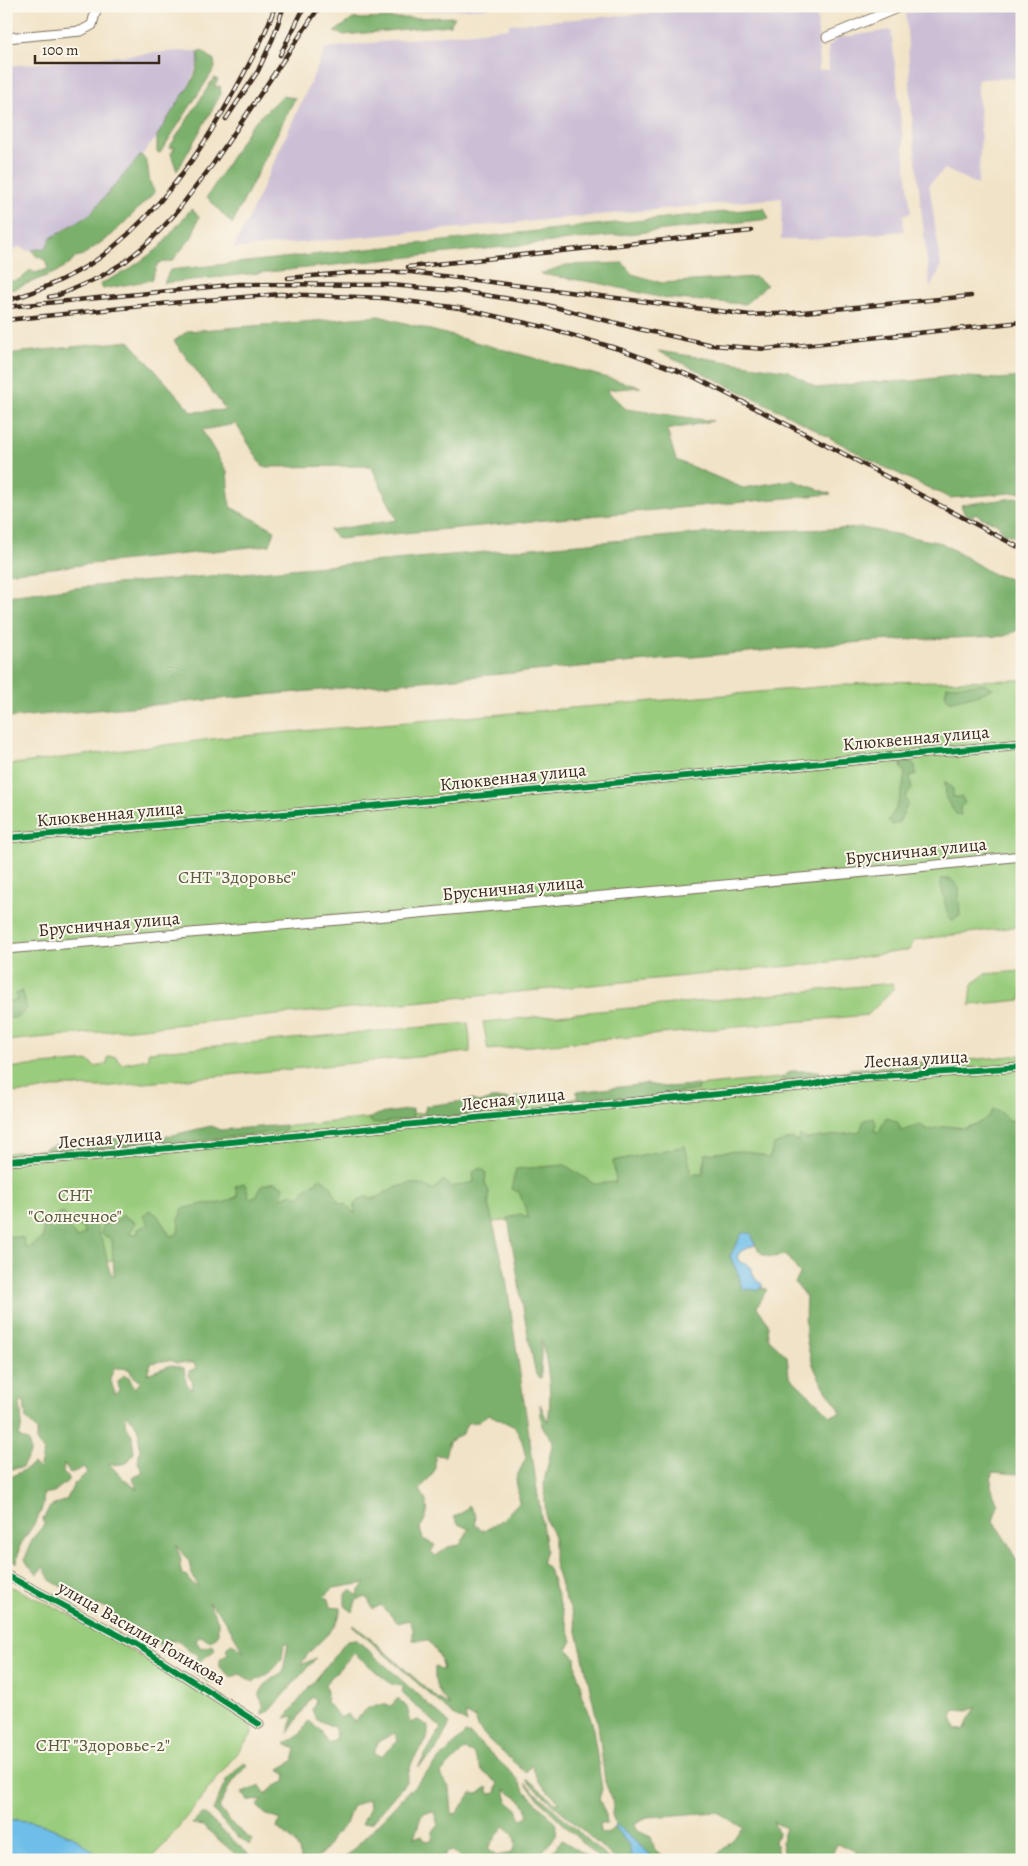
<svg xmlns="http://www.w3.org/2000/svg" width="1028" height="1866" viewBox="0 0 1028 1866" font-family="Alegreya,serif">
<rect width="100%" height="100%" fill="#fbf7ec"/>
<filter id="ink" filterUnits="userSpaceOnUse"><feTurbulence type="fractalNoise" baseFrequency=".02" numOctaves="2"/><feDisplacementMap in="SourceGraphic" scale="10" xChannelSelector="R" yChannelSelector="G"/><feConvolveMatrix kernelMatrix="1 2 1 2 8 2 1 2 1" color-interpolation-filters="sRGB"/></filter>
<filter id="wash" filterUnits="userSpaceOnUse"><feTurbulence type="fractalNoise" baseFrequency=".0096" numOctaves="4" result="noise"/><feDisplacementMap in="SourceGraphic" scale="20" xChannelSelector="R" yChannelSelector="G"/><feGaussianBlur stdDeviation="1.12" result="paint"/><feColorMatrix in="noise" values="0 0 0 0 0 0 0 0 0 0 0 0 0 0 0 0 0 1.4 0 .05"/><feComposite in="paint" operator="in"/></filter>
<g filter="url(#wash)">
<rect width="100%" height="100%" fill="#f1e3c7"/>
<g fill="#cbbfd5">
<path d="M359,6H490L488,8L363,14Z"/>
<path d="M745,6H817L819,70H829L828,47L838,38L891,30L911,213L903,215L904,231L810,240H781L782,198L233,249L249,217L326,48L509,28V24Z"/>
<path d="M967,6H1022V78L977,79L981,132L978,185L945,169L929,184L941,267L930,288L913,134L906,13Z"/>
<path d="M177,51H196L201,55L187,91L172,120L90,214L59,232L51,247L27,251L21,247L14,248L11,263H6V66Z"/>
</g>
<g fill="#99cc7c" stroke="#6a7b4d">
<path d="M1022,680V926L915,940L909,950L822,963L6,1041V765L220,738L876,682Z"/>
<path d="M1022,971V1000L970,1005L972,984L985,974Z"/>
<path d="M893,983V989L868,1015L488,1050L483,1022Z"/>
<path d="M468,1023L470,1039V1052L103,1087L65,1086L30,1092L6,1093V1068L89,1061L95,1067L107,1064L108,1057H116L121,1064L148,1059V1052Z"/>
<path d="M1022,1055V1168L6,1272V1153C345,1122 683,1086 1022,1055Z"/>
<path d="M6,1584L67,1613L236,1712L251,1725L252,1734L164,1845L149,1860H104L76,1838L36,1822L6,1819Z"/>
</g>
<g fill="#7ab06c" stroke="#5a6d45" fill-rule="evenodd">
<path d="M455,17L450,25L344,35L334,32L353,19Z"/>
<path d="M202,51L214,60L215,68L160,153L157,152V136L182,96C191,87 201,65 198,53Z"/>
<path d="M214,78L218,80L214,87L220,86L221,94L177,171L171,154L175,147L169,148Z"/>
<path d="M282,96L295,98L232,224L207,197L252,124Z"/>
<path d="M141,155C153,164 144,177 155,192L113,234L83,255L76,257L70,264L54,273L6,292V280C17,283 24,278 30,270L35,273L48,269L45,260L36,256L32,250L46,248L51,238L90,214Z"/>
<path d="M764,208L769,219L164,283L170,270L585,226Z"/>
<path d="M191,209L199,216L192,237L172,261L158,263L151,280L103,289L100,284L128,270L159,248Z"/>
<path d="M623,263L632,274L662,283L755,277L767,285L745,304L663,298L598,283L540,274L566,265Z"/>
<path d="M379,316L641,387L606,390L626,409L713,421L667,430L676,460L743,488L792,480L831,494L338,539L329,530L397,520L371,466L263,467L236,424L202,430L227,472L230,507L275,530L270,545L6,573V354L129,341L192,412L226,410L174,341L188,331Z"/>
<path d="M658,351L789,371L817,388L871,382L912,381L952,376L999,379L1022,377V492L950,498L882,466L788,415Z"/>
<path d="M1022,497V539L1003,533L998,524L980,517L977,514L971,516L964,513L961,505Z"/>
<path d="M863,528L942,543L993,574L1022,583V628L1005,636L873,641L6,718V596L94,586L705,533Z"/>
<path d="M984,684L993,688C980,696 965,697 950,702L945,694L947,686Z"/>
<path d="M902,761H910L915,765L916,774L910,776L912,789L905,797L908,804L899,822L892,825L888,820C898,811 904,786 905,773L901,767Z"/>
<path d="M945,781L953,789V797H962L965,803L960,808L961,815L956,814L946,799Z"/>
<path d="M940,879H951L959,888L960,916L953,920L948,917Z"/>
<path d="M22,991L27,1008L19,1017L6,1019V992L10,1002L17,1000L16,994Z"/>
<path d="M920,1062L929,1064L926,1068L847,1074L850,1069L903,1065Z"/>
<path d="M791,1071H819L823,1075L786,1082L781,1078Z"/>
<path d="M647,1084L664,1087L697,1085L699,1090L628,1099L620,1097L611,1100L601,1095L590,1103L579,1101L576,1092Z"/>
<path d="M566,1093V1098L516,1106L515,1097Z"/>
<path d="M491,1099H509L511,1110L429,1119L424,1114L426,1106L472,1100L480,1103Z"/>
<path d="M413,1109L412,1119L373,1124L368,1119L379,1114Z"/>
<path d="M993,1109L1002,1113L1009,1121L1022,1117V1477L1019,1474L992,1472L991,1486L998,1505L993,1521L1009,1545L1016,1560L1022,1559V1860H859L854,1849L837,1844L831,1857L827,1860H785L781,1843L786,1828L773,1822L779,1833L775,1841L780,1860H748L741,1851L733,1860H712L744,1828L717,1812L647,1817L634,1824L638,1831L651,1837L655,1850L665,1857L666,1860H652L650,1854L616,1825L612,1815L613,1802L605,1782L598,1724L574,1618L564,1595L554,1563V1536L546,1521L544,1482L553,1441L542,1426L540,1404L548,1422C552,1394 549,1366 541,1340V1378L536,1375L523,1309L508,1218L520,1214L529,1218L519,1192L511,1189L516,1169L565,1165L594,1184L616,1182L613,1161L685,1146L692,1174H703L705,1154C728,1152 748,1147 769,1159L774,1145L792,1138L798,1142L800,1136L807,1139L860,1132L864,1120L874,1118L876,1124L874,1131L879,1132L886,1117L897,1122L902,1131L920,1125L928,1130L946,1126L965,1128L981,1122L991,1114ZM751,1234C758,1252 762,1261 784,1255L789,1258L800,1274L795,1283L806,1297C804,1329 805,1354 822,1383C827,1393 836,1402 841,1412L831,1416L789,1376L787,1356L769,1339L768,1323L757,1307L767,1289C761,1287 750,1290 742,1289L739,1276L730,1256ZM977,1707L969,1718L965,1729L956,1730L952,1716L955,1710L968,1711Z"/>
<path d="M285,1125V1131L169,1144L156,1139L211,1126L220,1130Z"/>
<path d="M135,1137L139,1145L56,1153L45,1148L65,1142Z"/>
<path d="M481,1168L486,1172L485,1182L489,1192V1207L505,1272L546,1550L542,1563L549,1568C555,1593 565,1616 572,1641L567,1649L575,1657L576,1670L581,1684V1694L592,1722L602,1789L599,1799L606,1815L607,1823H599L600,1832L607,1834L614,1827L629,1845L632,1860H616L526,1780L530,1781L555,1802H560L540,1783L531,1765L526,1773L490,1741L477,1727L475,1718L465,1715L467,1723L452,1714L352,1625L356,1626L436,1697L450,1706C438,1692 434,1686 435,1667L443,1670L440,1657L429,1641L413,1640V1628L409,1620L398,1623L381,1605L373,1609L367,1597L356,1600L353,1612L345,1606V1594L351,1590L358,1596L359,1590L366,1583L333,1588L324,1597L329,1599L331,1607L340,1608C342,1631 310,1644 301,1665L316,1658L269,1711L262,1714L263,1704L259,1696C263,1684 272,1678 283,1672L288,1644L284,1643L282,1659L267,1675L253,1682L240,1674L231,1677L220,1667V1659L228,1654L226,1649L231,1643L244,1652L222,1616L208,1602L218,1621V1635L211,1641L200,1636L196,1641L201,1648L213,1645L215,1650L199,1662L198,1669L212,1678H220L217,1683L207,1681L194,1672L192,1664L199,1656L188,1650L178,1641H169L172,1649L180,1651L188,1662L180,1663L160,1649L159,1643L152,1641L136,1628L116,1619L104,1607L91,1604L50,1580L43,1566L38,1574L28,1565L25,1559L32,1539L44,1525L43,1518L50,1507L67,1499L74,1484L87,1473L84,1467L70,1474L64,1463L63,1473L70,1479L54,1492L43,1494C46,1513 30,1528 21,1544C18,1549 18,1557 17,1563L6,1559V1482C12,1474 25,1471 33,1464L39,1469L44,1452L37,1443V1430L26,1419L24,1401H20L22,1425L19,1437L29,1442L30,1454L22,1467L6,1470V1342L8,1338L6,1334V1237L12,1236L23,1238L26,1249L43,1238V1226L48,1229L56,1215L63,1213L71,1220L69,1228L77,1238L86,1233L79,1225L88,1221L97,1224C96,1232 101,1236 103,1243C107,1254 106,1269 114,1277L112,1240L101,1233L102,1225L115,1222L123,1215L136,1223L129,1234H138V1229L149,1224L143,1216L149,1210L157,1215L171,1237L178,1233L179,1220L182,1209L203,1204L223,1203L238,1196L235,1186L244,1183L247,1188L249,1198L256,1196L263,1185L274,1182L284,1187L281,1198L292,1194L301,1197L306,1188L321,1178L331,1186L339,1203L345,1204L355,1214L354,1204L364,1197L377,1198C386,1190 410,1180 423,1185C426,1186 430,1189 433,1191L443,1180L451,1187L474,1182L473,1172ZM169,1360L177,1363H194L196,1368L189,1371V1378L193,1381L191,1390L186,1382L184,1368L171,1365L147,1374L151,1363ZM121,1368L129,1369L132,1375L141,1382L134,1388L129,1377L124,1375L118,1381L119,1390L115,1394L110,1378L114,1369ZM488,1414L515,1427L522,1441L526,1458L516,1478L519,1502L502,1520L484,1531L475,1525L476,1516L469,1505L465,1511L454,1517L458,1524L469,1529L460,1545L448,1547L436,1556L431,1552L435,1545L423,1539L420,1528C430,1512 430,1506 420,1490L435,1470V1455L445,1456L449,1442L463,1433L467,1423L479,1422ZM126,1415L132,1419L138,1430L140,1448L138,1463L143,1473L132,1478L138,1489C124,1482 119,1473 108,1463L116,1465L127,1463L134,1453L132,1435L125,1424ZM176,1545L189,1561L191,1572L198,1587L191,1583L188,1576L182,1574L180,1566L181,1559Z"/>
<path d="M356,1639L450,1724L435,1752L418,1767L441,1728L403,1694L401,1685L391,1684L354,1653L325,1684L327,1692L326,1702L334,1710L339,1718L348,1714L355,1723C365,1708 372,1702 391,1706L398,1698L407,1707L411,1723L418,1720L428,1726V1736L412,1762L406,1782L371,1823L362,1824L369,1809L368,1799L352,1807L346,1824L333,1837L324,1852L312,1860H301C300,1845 289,1836 277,1828L280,1820L265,1814L257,1806L263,1801L247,1800L242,1793L260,1786L266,1794L275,1786L285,1782L286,1773L279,1769L293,1761L296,1749L285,1744L300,1735L308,1721L320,1729L328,1744L336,1740L335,1728L316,1719L312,1710L316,1701L312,1697L288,1733L294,1716L285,1718L347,1640ZM395,1733L398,1741L381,1756L373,1753L379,1741Z"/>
<path d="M465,1733L471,1735L515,1776L526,1792L557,1824L556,1836L535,1860H532L531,1856H526L524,1860H462L453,1851L446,1853L443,1860H395L394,1856L383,1853L379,1860H343ZM464,1750L473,1753L482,1771L498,1783L496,1793L489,1794L487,1787L478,1794L471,1793L457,1813L452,1814L450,1788L444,1781L441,1773ZM505,1789C517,1800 529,1800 527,1818L521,1819L517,1809L508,1802ZM425,1812H434L438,1825L433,1831L432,1841L424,1840L422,1835L414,1838L421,1817ZM504,1826L513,1833L516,1845L512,1853L496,1856L488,1848Z"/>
<path d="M244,1763L247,1765L230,1785L219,1808L234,1826L252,1840L249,1845L230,1830L213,1810L227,1779Z"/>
<path d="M525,1783L610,1860H600L544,1805Z"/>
<path d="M203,1813L255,1860H242L203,1826L192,1824Z"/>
<path d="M562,1840L594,1860H573L568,1858L564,1860H545Z"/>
</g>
<g fill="#6ebee9" stroke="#547484">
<path d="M742,1233H751L755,1245L741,1251L737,1257L740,1262C756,1268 749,1268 756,1280L762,1284V1288L755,1290L742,1289L739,1276L730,1256Z"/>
<path d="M6,1819L36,1822L76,1838L104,1860H6Z"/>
<path d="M616,1825L650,1854L652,1860H632L629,1845L614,1827Z"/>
</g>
</g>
<g filter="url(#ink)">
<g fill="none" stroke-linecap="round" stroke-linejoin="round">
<defs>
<g id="minor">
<path d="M827,37L902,6"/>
<path d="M6,38L81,31L92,25L97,6"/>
<path d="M6,838L319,811L1022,744"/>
<path d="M6,949L397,915L899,869L1022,856"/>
<path d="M6,1161L88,1156L810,1085L837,1079L1022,1067"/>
<path d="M6,1575L137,1645L259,1724"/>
</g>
</defs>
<use href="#minor" stroke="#7b6b59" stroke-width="11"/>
<use href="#minor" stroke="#fff" stroke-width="9"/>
<defs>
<g id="rail">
<path d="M280,55L305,6"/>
<path d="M226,119L258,71L273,38L284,6"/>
<path d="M408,267L751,231"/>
<path d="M288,278L359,272H411L750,315L793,313L971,296"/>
<path d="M49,297L59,295L100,277L126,261L149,242L175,214L213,164L320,6"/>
<path d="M6,301C40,291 84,272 111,249C164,206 204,148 236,88C250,62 266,35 275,6"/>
<path d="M6,307L240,284L390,285L458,291L543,304L639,329L712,345L766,349L1022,322"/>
<path d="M6,320L171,303L281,294L383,298L459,308L544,327L622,350L694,377L829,446L1022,549"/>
</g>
</defs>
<use href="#rail" stroke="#3b2a1e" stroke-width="4.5"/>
<use href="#rail" stroke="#fbf7ec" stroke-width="2.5" stroke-dasharray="8" stroke-linecap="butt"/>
<defs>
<g id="cycleway">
<path d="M6,838L319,811L1022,744"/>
<path d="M6,1161L88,1156L810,1085L837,1079L1022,1067"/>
<path d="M6,1575L137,1645L259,1724"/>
</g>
</defs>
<use href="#cycleway" stroke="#fbf7ec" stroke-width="9"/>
<use href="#cycleway" stroke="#00873e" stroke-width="6"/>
</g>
</g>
<g text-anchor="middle" stroke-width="4" stroke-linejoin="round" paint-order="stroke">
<g font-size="18" fill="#3b2a1e" stroke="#fbf7ec">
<text transform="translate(916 738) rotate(-5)" y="6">Клюквенная улица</text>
<text transform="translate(513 777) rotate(-6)" y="6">Клюквенная улица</text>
<text transform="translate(110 814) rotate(-5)" y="6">Клюквенная улица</text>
<text transform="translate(916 851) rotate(-6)" y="6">Брусничная улица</text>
<text transform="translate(513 888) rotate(-5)" y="6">Брусничная улица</text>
<text transform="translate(109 924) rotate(-5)" y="6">Брусничная улица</text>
<text transform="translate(916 1059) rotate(-3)" y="6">Лесная улица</text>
<text transform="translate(513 1099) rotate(-6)" y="6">Лесная улица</text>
<text transform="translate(110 1138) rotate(-5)" y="6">Лесная улица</text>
<text transform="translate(142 1633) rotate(30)" y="6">улица Василия Голикова</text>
</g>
<g font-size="18" fill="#575b3a" stroke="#fbf7ec">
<text x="237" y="883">СНТ "Здоровье"</text>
<text x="75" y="1201">СНТ<tspan x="75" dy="21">"Солнечное"</tspan></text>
<text x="103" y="1751">СНТ "Здоровье-2"</text>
</g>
</g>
<rect width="1028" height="1866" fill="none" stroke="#fbf7ec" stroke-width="25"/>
<path d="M35 55v8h124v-8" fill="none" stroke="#3b2a1e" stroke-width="2.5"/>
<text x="42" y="55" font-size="15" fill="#3b2a1e" stroke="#fbf7ec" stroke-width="4" paint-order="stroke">100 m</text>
</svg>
